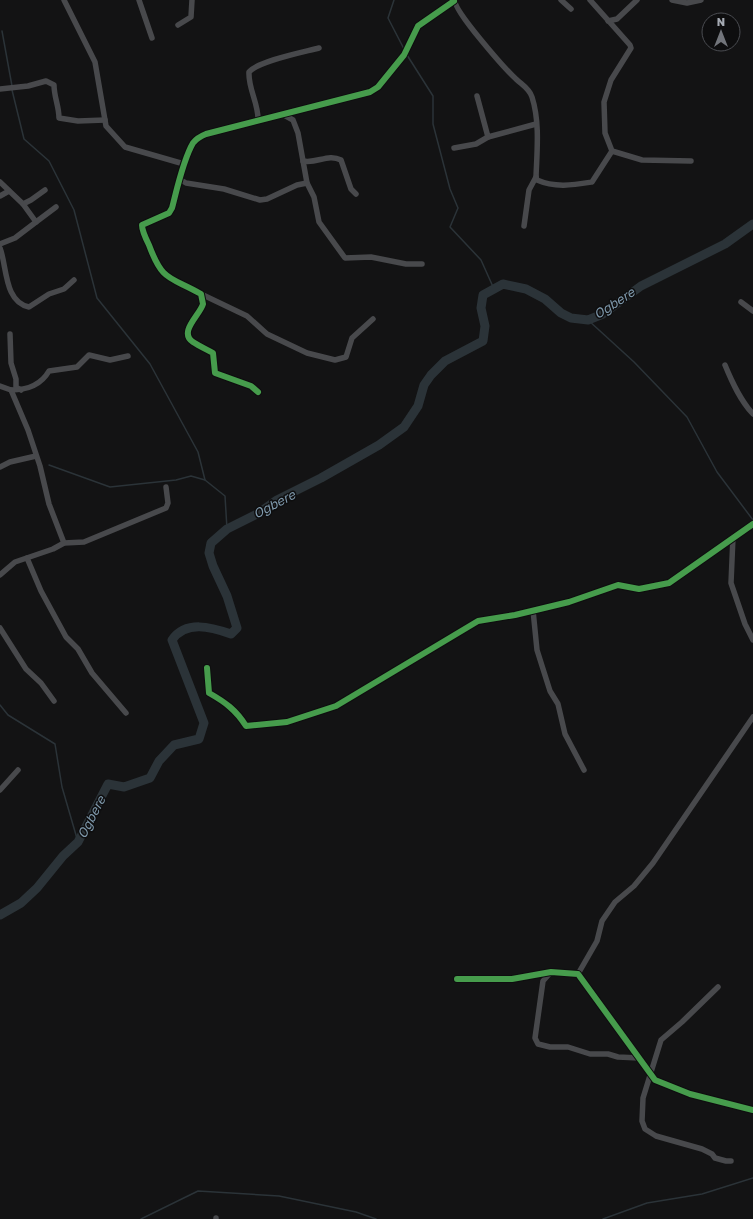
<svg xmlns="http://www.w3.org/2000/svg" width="753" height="1219" viewBox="0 0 753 1219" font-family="'Golos Text',sans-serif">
<rect width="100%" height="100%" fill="#131314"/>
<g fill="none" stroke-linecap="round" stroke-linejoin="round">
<g stroke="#2b3338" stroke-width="1.5">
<path d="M394,0L388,18L404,49"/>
<path d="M2,31L12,86"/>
<path d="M407,55L433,96V124L450,189L458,208L450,227L481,260L494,289"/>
<path d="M12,90L24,139L49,161L74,210L97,298L150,364L198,452L205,480L225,496L227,529"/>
<path d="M588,320L634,362L687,417L717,472L753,520"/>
<path d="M49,465L110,487L176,480L191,476L205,480"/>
<path d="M0,705L8,715L55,744L62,787L78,842"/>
<path d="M141,1219L198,1191L279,1196L356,1212L376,1219"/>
<path d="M603,1219L647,1203L702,1194L753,1178"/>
</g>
<path stroke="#2b3338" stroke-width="9" d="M0,915L21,903L37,888L63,856L78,842L108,784L124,787L150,778L159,761L174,745L199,739L204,723L172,640C186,620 211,627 231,634L237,628L227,596L213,566L209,553L211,543L227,529L259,513L277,500L321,478L379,445L404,427L418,406L424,385L431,375L445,361L483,341L485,326L481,308L483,295L503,284L526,289L545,299L561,313L571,318L588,320L603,314L641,286L725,244L753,224"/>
<g stroke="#48494c" stroke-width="5.5">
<path d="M64,0L95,62L106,126L125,147L184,164"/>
<path d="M139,0L152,38"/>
<path d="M455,0C453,10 505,69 516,79C522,85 529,88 532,97C540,122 537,151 536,177L537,180C555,188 573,185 592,182L612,151"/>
<path d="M561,0L571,9"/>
<path d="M590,0L630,45L631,48L611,80L604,102L605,133L612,151L642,160L691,161"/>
<path d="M672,0L687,3L701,0"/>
<path d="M608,21L617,19L637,0"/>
<path d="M178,25L191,17L192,0"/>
<path d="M0,89L28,86L46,81L54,85C54,97 59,106 59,118L78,121L105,120"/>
<path d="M477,96L488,137L536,124"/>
<path d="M284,115L293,120L298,133L307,183L314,197L319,222L345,258L371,257L406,264H422"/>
<path d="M258,121C259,104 248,89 249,72C258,61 304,52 319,48"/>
<path d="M454,148L476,144L488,137"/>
<path d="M303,161C317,164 328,153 341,160L351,189L356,194"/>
<path d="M181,180L186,183L224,189L260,200L267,199L297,185L307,183"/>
<path d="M0,182L23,204L31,200L45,190"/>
<path d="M0,196L9,191"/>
<path d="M36,222L56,207"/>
<path d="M524,226L529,190L536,177"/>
<path d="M0,244L15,238L36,222L23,204"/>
<path d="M0,248C7,266 4,302 29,307L49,294L64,289L74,280"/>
<path d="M201,294L247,316L267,334L307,353L335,360L346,357L352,338L373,319"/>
<path d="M741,302L753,311"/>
<path d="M10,334L11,363L16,379V387L21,390"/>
<path d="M725,365C732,382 740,400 753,414"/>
<path d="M0,386L11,390L28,430L40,466L49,504L64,543"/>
<path d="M11,390C26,390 41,385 49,371L77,367L89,355L110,360L128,356"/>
<path d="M258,392L251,386L215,373L213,353C206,349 199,346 193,342C178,332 200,315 203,304L201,294C170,276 163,283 149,245C146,239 142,231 142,225L169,213L172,208C177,189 183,160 193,143C196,139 201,136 206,134L370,92L378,87L404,55L418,26L454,1"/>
<path d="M0,467L10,462L36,456"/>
<path d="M733,537L731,583L745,624L753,640"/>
<path d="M27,558L41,591L66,637L78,649L92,673L126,713"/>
<path d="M0,575L15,562L53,549L64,543L84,542L166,508L168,503L166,487"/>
<path d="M533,610L537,650L550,691L558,704L565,734L584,770"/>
<path d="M0,628L26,669L41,683L54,701"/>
<path d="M207,668L209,693C225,702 236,710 246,726L287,722L336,706L478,621L515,615L569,602L618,585L639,589L669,583L753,524"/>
<path d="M0,790L18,770"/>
<path d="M551,972L543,981L535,1038L538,1044L550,1047H568L590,1054H608L618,1057L639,1058"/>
<path d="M578,974L597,941L602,921L615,902L634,886L653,863L753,717"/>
<path d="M457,979H512L551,972L578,974L655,1080L690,1094L753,1110"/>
<path d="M718,987L682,1022L661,1040L643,1098L642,1121L645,1129L656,1136L702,1149L712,1154L715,1158L726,1161H731"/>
<path d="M216,1218V1219"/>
</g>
<defs>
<g id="cycleway">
<path d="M258,392L251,386L215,373L213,353C206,349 199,346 193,342C178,332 200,315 203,304L201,294C170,276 163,283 149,245C146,239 142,231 142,225L169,213L172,208C177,189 183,160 193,143C196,139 201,136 206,134L370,92L378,87L404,55L418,26L454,1"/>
<path d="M207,668L209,693C225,702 236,710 246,726L287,722L336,706L478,621L515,615L569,602L618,585L639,589L669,583L753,524"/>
<path d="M457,979H512L551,972L578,974L655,1080L690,1094L753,1110"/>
</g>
</defs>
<use href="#cycleway" stroke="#0e0e0f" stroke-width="8"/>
<use href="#cycleway" stroke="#469c4c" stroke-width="6"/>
</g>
<g text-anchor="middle" stroke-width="3" stroke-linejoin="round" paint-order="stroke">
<g font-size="13" font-style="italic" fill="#7f99ac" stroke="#0e0e0f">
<text transform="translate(614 303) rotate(-33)" y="5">Ogbere</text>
<text transform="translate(274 504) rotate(-28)" y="5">Ogbere</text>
<text transform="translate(91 817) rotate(-63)" y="5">Ogbere</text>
</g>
</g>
<g transform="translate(721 32)"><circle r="19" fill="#0e0e0f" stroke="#4a4c51"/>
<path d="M0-3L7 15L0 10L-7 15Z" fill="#72757b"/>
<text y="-6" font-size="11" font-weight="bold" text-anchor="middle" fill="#a5aab3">N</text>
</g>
</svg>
